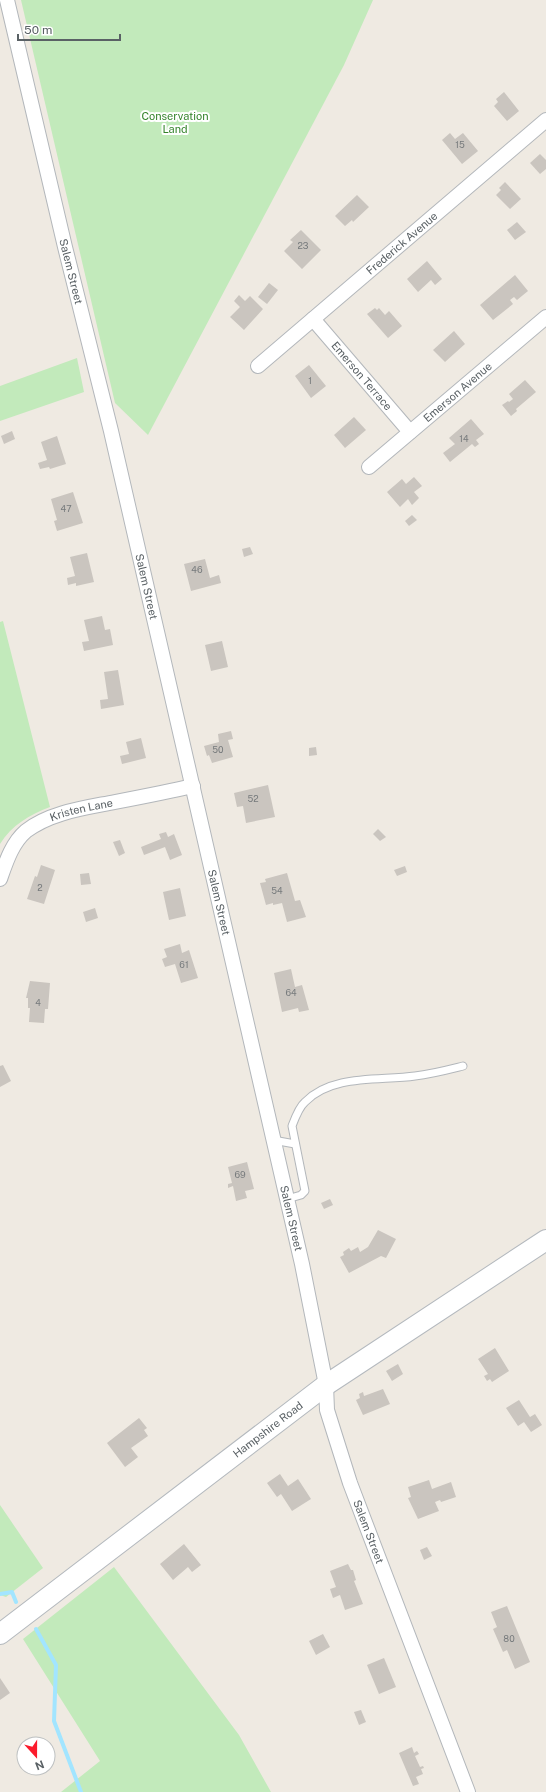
<svg xmlns="http://www.w3.org/2000/svg" width="546" height="1792" viewBox="0 0 546 1792" font-family="'Public Sans',sans-serif">
<rect width="100%" height="100%" fill="#efeae2"/>
<g fill="#c2eabb">
<path d="M21,0H373L344,65L148,435L115,403Z"/>
<path d="M77,358L84,392L0,421V386Z"/>
<path d="M3,621L50,807C29,815 12,825 0,844V622Z"/>
<path d="M0,1505L43,1568L6,1597L0,1595Z"/>
<path d="M114,1567L239,1735L271,1792H61L100,1761L23,1639Z"/>
</g>
<g fill="none" stroke-linecap="round" stroke-linejoin="round">
<g stroke="#a2e5ff" stroke-width="4">
<path d="M0,1594L12,1592L16,1602"/>
<path d="M36,1629L56,1665L54,1721L81,1792"/>
</g>
</g>
<g fill="#cac5bf">
<path d="M504,92L519,111L507,121L494,106L498,102L496,99Z"/>
<path d="M450,133L455,139L463,133L478,151L462,164L442,140Z"/>
<path d="M540,154L546,160V169L540,174L530,163Z"/>
<path d="M505,182L521,199L510,209L496,195L501,190L499,188Z"/>
<path d="M357,195L369,207L353,222L352,220L345,226L335,216Z"/>
<path d="M517,222L526,232L515,240L507,230Z"/>
<path d="M301,230L321,250L302,269L284,251L293,242L290,240Z"/>
<path d="M427,261L442,279L435,285L431,280L418,292L407,279Z"/>
<path d="M515,275L528,291L517,300L514,297L510,300L513,304L493,320L480,305Z"/>
<path d="M269,283L278,290L267,304L258,297Z"/>
<path d="M239,295L245,301L250,296L263,309L244,330L230,317L240,307L234,301Z"/>
<path d="M375,308L377,310L379,308L385,315L389,311L402,326L388,338L367,314Z"/>
<path d="M454,331L465,344L445,362L433,350Z"/>
<path d="M309,365L326,386L311,398L295,376Z"/>
<path d="M525,380L536,392L516,409L517,411L511,416L502,405L508,401L509,402L513,399L509,394Z"/>
<path d="M354,417L366,430L345,448L334,435Z"/>
<path d="M471,419L484,434L476,440L479,444L475,447L472,444L450,462L443,453L455,444L449,438Z"/>
<path d="M12,431L15,439L4,444L1,436Z"/>
<path d="M57,436L66,464L50,469L49,467L40,469L38,463L47,460L41,442Z"/>
<path d="M414,477L422,486L414,492L419,498L412,505L408,499L400,507L387,492L402,479L406,484Z"/>
<path d="M73,492L83,523L57,531L54,521L57,520L51,499Z"/>
<path d="M412,515L417,520L409,526L405,521Z"/>
<path d="M250,547L253,554L244,557L242,549Z"/>
<path d="M87,553L94,582L76,586V583L68,585L67,578L75,576L70,557Z"/>
<path d="M205,559L210,578L219,575L221,583L191,591L184,564Z"/>
<path d="M102,616L105,630L110,629L113,645L84,651L82,642L89,641L84,620Z"/>
<path d="M222,641L228,667L211,671L205,645Z"/>
<path d="M118,670L124,705L101,709L100,700L108,699L104,672Z"/>
<path d="M231,731L233,739L228,740L233,757L212,763L209,755L207,756L204,746L219,742L218,734Z"/>
<path d="M141,738L146,758L122,764L120,756L129,754L126,742Z"/>
<path d="M316,747L317,755L309,756V748Z"/>
<path d="M268,785L275,817L246,823L243,806L237,807L234,793Z"/>
<path d="M378,829L386,837L380,841L373,834Z"/>
<path d="M166,832L168,837L174,834L182,855L170,860L165,847L144,855L141,847L161,839L159,834Z"/>
<path d="M120,840L125,853L119,856L113,842Z"/>
<path d="M41,865L55,870L44,904L27,899L35,876L37,877Z"/>
<path d="M405,866L407,872L397,876L394,870Z"/>
<path d="M89,873L91,884L81,885L80,874Z"/>
<path d="M287,873L295,901L300,900L306,917L287,922L282,903L273,905V903L266,905L260,883L266,882L265,879Z"/>
<path d="M180,888L186,916L169,920L163,892Z"/>
<path d="M95,908L98,918L86,922L83,912Z"/>
<path d="M180,944L182,953L189,950L198,978L181,983L175,964L165,967L162,959L167,957L164,949Z"/>
<path d="M291,969L295,987L302,985L309,1010L299,1012L298,1008L282,1012L274,973Z"/>
<path d="M30,981L50,983L48,1009H45L44,1023L29,1022L30,1008H28V998H26Z"/>
<path d="M3,1065L11,1081L0,1087V1066Z"/>
<path d="M247,1162L254,1189L245,1191L247,1198L236,1201L233,1186L228,1188V1184L232,1183L228,1167Z"/>
<path d="M330,1199L333,1205L324,1209L321,1203Z"/>
<path d="M378,1230L396,1239L386,1258L381,1256L349,1273L340,1257L344,1255L343,1252L349,1248L351,1251L358,1247L360,1252L368,1247Z"/>
<path d="M495,1348L509,1371L492,1382L490,1379L487,1381L484,1376L488,1374L478,1359Z"/>
<path d="M398,1364L403,1374L392,1381L386,1371Z"/>
<path d="M383,1389L390,1404L363,1415L356,1400L360,1398L359,1394L363,1392L364,1396Z"/>
<path d="M519,1400L530,1417L535,1414L542,1425L531,1432L524,1422L518,1426L506,1408Z"/>
<path d="M139,1418L147,1428L144,1430L148,1436L131,1448L138,1457L125,1467L107,1443Z"/>
<path d="M280,1474L288,1486L298,1479L311,1499L292,1511L281,1494L277,1497L267,1483Z"/>
<path d="M429,1480L432,1489L451,1482L456,1497L441,1502L440,1500L435,1502L439,1511L418,1519L408,1498L411,1497L408,1487Z"/>
<path d="M184,1544L201,1565L192,1572L188,1567L173,1580L160,1564Z"/>
<path d="M427,1547L432,1556L424,1560L420,1550Z"/>
<path d="M348,1564L351,1570H353L356,1580L354,1581L363,1604L345,1610L340,1595L333,1598L330,1589L336,1587L330,1571Z"/>
<path d="M507,1606L530,1662L515,1669L507,1650L503,1652L493,1629L497,1627L491,1612Z"/>
<path d="M323,1634L330,1647L316,1655L309,1641Z"/>
<path d="M384,1658L396,1687L379,1694L367,1665Z"/>
<path d="M0,1678L10,1693L0,1700Z"/>
<path d="M361,1710L366,1722L359,1725L354,1712Z"/>
<path d="M412,1747L414,1753L417,1751L419,1754L415,1756L420,1767L423,1766L424,1768L421,1769L423,1774L416,1777L419,1784L413,1786L399,1753Z"/>
</g>
<g fill="none" stroke-linecap="round" stroke-linejoin="round">
<defs>
<g id="lane">
<path d="M273,1140L295,1144"/>
<path d="M287,1199L301,1195L305,1191L292,1126C295,1118 299,1107 305,1102C332,1074 380,1081 415,1076C432,1074 447,1070 463,1066"/>
</g>
<g id="street">
<path id="s1" d="M7,0L65,247L111,431L302,1264L326,1385L327,1410L350,1483L468,1792"/>
<path id="s2" d="M313,319L410,432"/>
<path id="s3" d="M258,366L546,120"/>
<path id="s4" d="M369,467L546,317"/>
<path id="s5" d="M0,879C6,862 12,843 26,831C51,812 85,808 115,802C141,797 167,792 193,786"/>
</g>
<g id="secondary">
<path id="s6" d="M0,1634L326,1385L546,1240"/>
</g>
</defs>
<use href="#lane" stroke="#b3b7bb" stroke-width="9"/>
<use href="#street" stroke="#b3b7bb" stroke-width="16"/>
<use href="#secondary" stroke="#b4b9be" stroke-width="22"/>
<use href="#lane" stroke="#fff" stroke-width="7"/>
<use href="#street" stroke="#fff" stroke-width="14"/>
<use href="#secondary" stroke="#fff" stroke-width="20"/>
</g>
<g text-anchor="middle" stroke-width="4" stroke-linejoin="round" paint-order="stroke">
<g font-size="9" fill="#767a7c">
<text x="460" y="148">15</text>
<text x="303" y="249">23</text>
<text x="310" y="384">1</text>
<text x="464" y="442">14</text>
<text x="66" y="512">47</text>
<text x="197" y="573">46</text>
<text x="218" y="753">50</text>
<text x="253" y="802">52</text>
<text x="40" y="891">2</text>
<text x="277" y="894">54</text>
<text x="184" y="968">61</text>
<text x="291" y="996">64</text>
<text x="38" y="1006">4</text>
<text x="240" y="1178">69</text>
<text x="509" y="1642">80</text>
</g>
<g font-size="11" fill="#34832b" stroke="#fff">
<text x="175" y="120">Conservation<tspan x="175" dy="13">Land</tspan></text>
</g>
<g font-size="11" fill="#5a6165" stroke="#fff">
<text dy="4" stroke="none"><textPath href="#s3" startOffset="189">Frederick Avenue</textPath></text>
<text dy="4" stroke="none"><textPath href="#s1" startOffset="279">Salem Street</textPath></text>
<text dy="4" stroke="none"><textPath href="#s2" startOffset="75">Emerson Terrace</textPath></text>
<text dy="4" stroke="none"><textPath href="#s4" startOffset="116">Emerson Avenue</textPath></text>
<text dy="4" stroke="none"><textPath href="#s1" startOffset="603">Salem Street</textPath></text>
<text dy="4" stroke="none"><textPath href="#s5" startOffset="115">Kristen Lane</textPath></text>
<text dy="4" stroke="none"><textPath href="#s1" startOffset="927">Salem Street</textPath></text>
<text dy="4" stroke="none"><textPath href="#s1" startOffset="1251">Salem Street</textPath></text>
<text dy="4" stroke="none"><textPath href="#s6" startOffset="337">Hampshire Road</textPath></text>
<text dy="4" stroke="none"><textPath href="#s1" startOffset="1575">Salem Street</textPath></text>
</g>
</g>
<g transform="translate(36 1756) rotate(159)"><circle r="19" fill="#ffffff" stroke="#bdc0c1"/>
<path d="M0-3L7 15L0 10L-7 15Z" fill="#fc1b2c"/>
<text y="-6" font-size="11" font-weight="bold" text-anchor="middle" fill="#5a6165">N</text>
</g>
<path d="M18 34v6h102v-6" fill="none" stroke="#5a6165" stroke-width="2"/>
<text x="24" y="34" font-size="12" fill="#5a6165" stroke="#ffffff" stroke-width="3" paint-order="stroke">50 m</text>
</svg>
